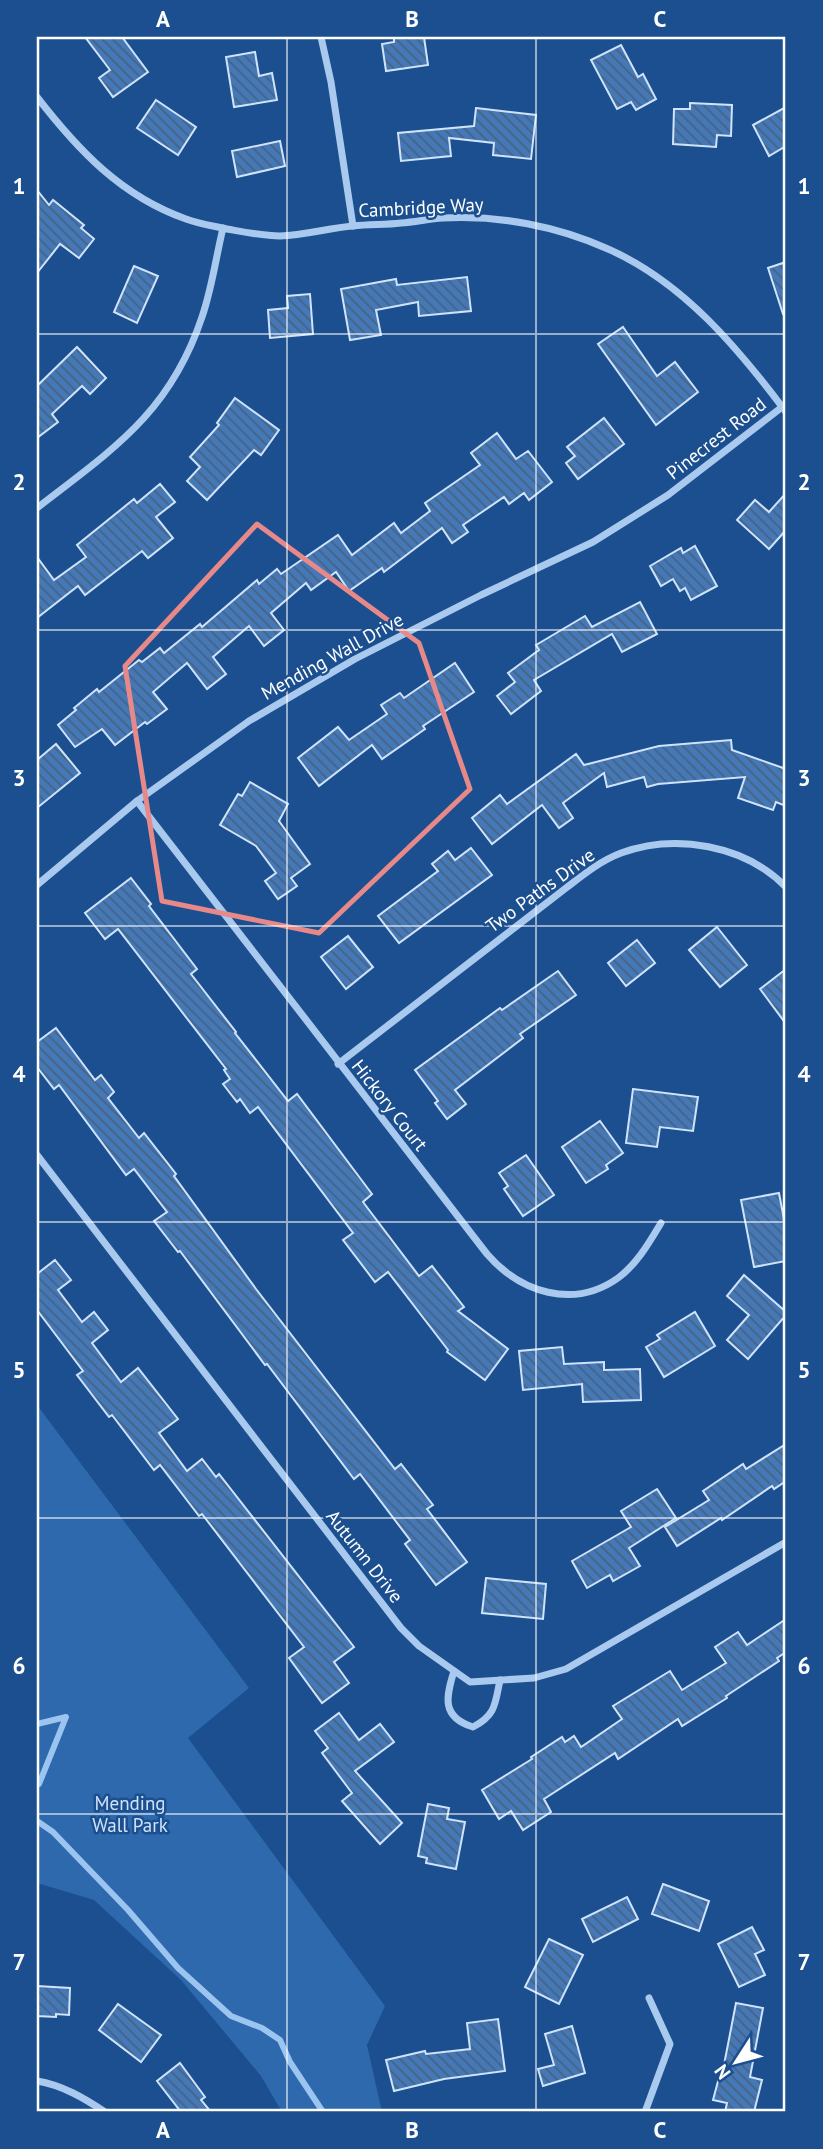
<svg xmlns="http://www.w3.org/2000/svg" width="823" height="2149" viewBox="0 0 823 2149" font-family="'PT Sans',sans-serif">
<defs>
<pattern id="building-back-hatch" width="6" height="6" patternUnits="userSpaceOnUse" patternTransform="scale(1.75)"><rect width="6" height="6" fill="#4478b7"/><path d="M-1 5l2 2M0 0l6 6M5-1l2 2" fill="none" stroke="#486282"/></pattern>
</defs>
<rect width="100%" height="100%" fill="#1b4f8f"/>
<path fill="#2e69ad" d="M37,1405L249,1688L188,1738L385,2006L367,2045L382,2112H282L261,2076L181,1980L94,1900L37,1883Z"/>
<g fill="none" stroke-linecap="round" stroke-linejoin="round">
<g stroke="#9cc4f0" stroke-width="6">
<path d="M37,1724L66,1717L39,1784"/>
<path d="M37,1821L53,1832L128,1910L178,1968L231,2016L262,2028L280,2040L290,2062L323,2112"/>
</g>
</g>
<g fill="url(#building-back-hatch)" stroke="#cfe3fa" stroke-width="2">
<path d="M85,37H122L148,72L113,97L99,78L110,70Z"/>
<path d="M394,37H424L428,65L386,71L382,44L394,42Z"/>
<path d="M621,45L638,77L643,74L656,99L636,110L631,102L617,109L591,60Z"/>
<path d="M255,52L259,76L272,73L277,100L234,107L226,57Z"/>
<path d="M156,100L196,127L178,155L137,128Z"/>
<path d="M690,103L732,105L731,136L717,135L716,147L673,144L674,109H690Z"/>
<path d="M786,107V146L769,156L753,125Z"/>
<path d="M476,108L536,115L531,159L493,155L494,143L449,138L451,156L401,161L398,133L474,126Z"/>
<path d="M280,141L285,166L237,177L232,151Z"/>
<path d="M37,190L49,205L53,200L84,225L81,228L94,239L79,258L60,244L37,273Z"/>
<path d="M786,262V313L783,314L768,268Z"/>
<path d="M134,266L158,276L137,323L114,312Z"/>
<path d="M467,277L471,311L419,316L418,302L376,310L381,335L350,340L341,289L396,279L397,285Z"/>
<path d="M310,294L313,334L270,338L268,310L288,308L287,296Z"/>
<path d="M623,327L657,376L675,362L698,392L656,425L598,344Z"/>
<path d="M77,347L106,378L90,394L82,386L52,414L58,422L37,438V386Z"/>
<path d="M235,398L279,430L261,455L254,450L207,500L187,481L200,467L190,457L219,425L217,423Z"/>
<path d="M604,418L624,444L578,479L566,463L575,456L567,447Z"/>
<path d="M497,433L516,459L528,451L552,482L529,500L524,493L509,504L504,497L463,525L468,532L452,543L442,528L384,572L382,568L349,591L336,572L311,590L306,583L271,613L284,630L264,646L249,626L213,657L226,674L207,689L187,663L153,692L167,709L147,724L145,722L115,745L102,729L75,747L58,725L76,710L74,708L97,689L99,692L139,660L142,662L160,648L164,653L200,624L202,627L257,580L259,584L277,569L281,574L338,535L352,555L394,523L401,533L430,511L425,503L480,465L471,453Z"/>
<path d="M160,484L175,502L156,517L173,538L148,558L142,551L85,595L78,586L37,618V557L54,580L86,557L77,545L134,499L137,503Z"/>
<path d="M786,493V530L769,549L737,520L755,500L769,512Z"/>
<path d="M695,546L717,586L691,600L685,588L680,591L673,579L661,586L650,566L681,548L683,553Z"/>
<path d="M640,602L657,634L622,652L612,634L534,680L541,691L511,714L497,696L515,682L508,673L539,650L536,645L585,616L592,627Z"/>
<path d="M455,663L474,692L423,726L425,729L382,759L372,745L319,786L298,758L338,727L349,740L387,714L381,705L400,693L404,698Z"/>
<path d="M731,740L732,750L786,769V806L776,802L773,810L738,798L745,777L658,784L647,787L644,777L607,787L604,773L563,803L573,818L559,828L542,805L492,844L472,818L500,795L507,804L576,754L584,765L659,746Z"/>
<path d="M56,744L80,773L37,808V760Z"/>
<path d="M250,782L288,804L279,821L310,864L291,878L297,886L278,899L265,881L276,873L256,846L220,825L238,794L242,796Z"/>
<path d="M471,848L492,875L399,943L378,916L438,871L432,864L448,851L455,860Z"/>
<path d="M131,878L151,904L149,906L197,969L191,974L236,1032L235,1033L288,1101L297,1094L372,1194L363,1202L419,1276L432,1266L464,1307L458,1311L508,1349L485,1380L447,1352L448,1350L388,1272L375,1282L343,1240L353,1233L258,1107L250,1113L240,1099L237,1102L223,1084L230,1079L224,1070L226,1069L118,929L105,939L85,913Z"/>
<path d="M717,927L747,965L720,987L689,950Z"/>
<path d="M348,936L373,967L346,989L321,957Z"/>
<path d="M637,940L655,963L626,986L608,963Z"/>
<path d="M786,969V1024L760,989Z"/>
<path d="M558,971L576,995L520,1034L523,1038L455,1090L466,1104L447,1119L435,1103L438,1101L415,1070L500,1008L502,1010Z"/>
<path d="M56,1028L95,1080L101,1075L114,1092L108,1098L139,1138L144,1133L176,1174L174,1176L256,1289L395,1469L401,1464L433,1505L427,1509L467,1562L436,1585L405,1544L410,1540L360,1474L354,1479L267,1364L265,1365L180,1251L178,1252L154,1221L167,1212L134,1169L126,1175L59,1085L54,1089L37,1067V1042Z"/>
<path d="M633,1089L698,1097L693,1131L660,1127L657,1147L626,1143Z"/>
<path d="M600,1121L623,1153L606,1165L608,1169L586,1183L562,1147Z"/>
<path d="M526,1155L554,1195L523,1216L504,1189L508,1186L499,1173Z"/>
<path d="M779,1193L786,1230V1261L754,1267L741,1200Z"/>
<path d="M55,1260L71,1280L58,1290L82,1322L94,1312L108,1330L92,1343L121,1382L138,1368L178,1419L159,1433L187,1471L202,1459L216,1477L219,1474L354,1647L334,1662L349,1683L322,1703L289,1658L304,1647L202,1514L199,1516L160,1465L154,1470L112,1415L109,1417L77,1375L83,1371L37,1310V1274Z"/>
<path d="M744,1275L786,1312V1315L748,1359L727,1340L749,1315L727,1296Z"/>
<path d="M695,1312L715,1346L664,1377L646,1347L660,1339L657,1335Z"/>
<path d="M562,1347L564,1364L604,1362V1370L640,1369L641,1400L583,1402L582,1384L523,1390L519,1351Z"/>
<path d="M786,1444V1481L774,1489L772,1486L722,1520L721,1518L677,1546L665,1527L709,1500L703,1491L743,1464L746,1469Z"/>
<path d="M657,1489L676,1518L629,1548L640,1566L613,1581L610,1575L587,1588L572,1561L631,1527L621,1511Z"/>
<path d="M486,1578L546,1584L543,1619L482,1613Z"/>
<path d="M786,1619V1652L777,1658L779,1661L726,1696L727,1698L682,1726L678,1719L618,1759L615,1753L544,1799L551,1812L523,1830L511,1811L499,1819L482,1790L532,1759L531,1757L562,1737L565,1742L574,1736L581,1747L622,1719L613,1706L670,1671L682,1690L726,1663L715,1647L738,1632L747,1645Z"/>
<path d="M339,1713L359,1740L380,1724L394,1742L355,1771L402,1823L380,1844L342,1801L352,1793L322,1753L328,1748L315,1731Z"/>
<path d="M428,1804L449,1808L447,1819L465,1822L456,1869L426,1863L427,1858L418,1856Z"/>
<path d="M663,1884L709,1901L699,1931L652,1914Z"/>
<path d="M627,1897L638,1919L593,1942L582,1919Z"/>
<path d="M752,1927L764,1950L755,1954L765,1975L739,1987L718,1944Z"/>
<path d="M549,1939L583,1955L559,2004L525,1987Z"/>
<path d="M37,1986L70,1988L69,2015L56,2014V2017L37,2016Z"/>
<path d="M736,2003L763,2008L750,2077L762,2080L754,2112H725L727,2103L713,2100L721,2070H723Z"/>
<path d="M118,2004L161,2035L141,2062L99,2030Z"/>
<path d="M498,2019L505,2071L444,2079L394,2091L386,2060L425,2051L426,2054L470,2049L467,2023Z"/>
<path d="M572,2026L585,2073L543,2086L538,2069L554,2065L545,2034Z"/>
<path d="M180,2063L205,2097L201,2100L211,2112H181L157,2081Z"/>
</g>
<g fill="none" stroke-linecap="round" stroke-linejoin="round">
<g stroke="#a9c9ee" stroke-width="7">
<path d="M321,37L331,82L353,226"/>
<path d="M37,97C78,150 121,196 186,219C199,224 214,226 227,229C244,232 263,236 280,236C305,235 329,228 353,226C369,224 385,225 401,223C415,222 429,219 443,218C499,215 557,226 608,249C683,282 738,348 786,412"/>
<path d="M37,508C113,449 170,413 202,317C212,288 216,257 223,228"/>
<path d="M137,801L487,1254C520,1292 573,1310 618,1278C637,1264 649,1243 661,1223"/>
<path d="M37,885L137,801L249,721L355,659L481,595L593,542L668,495L786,404"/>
<path d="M338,1064L566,888C583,875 600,861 621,853C675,833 745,845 786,887"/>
<path d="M37,1155L401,1628L419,1646L470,1682L534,1678L566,1669L786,1542"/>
<path d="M454,1671C446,1697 441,1717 473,1727C496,1715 495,1704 500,1680"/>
<path d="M37,2081C62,2085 84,2098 105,2112"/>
<path d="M645,2112L670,2044L649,1998"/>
</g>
</g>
<path fill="none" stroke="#e88989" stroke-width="5" stroke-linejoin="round" d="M257,524L419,643L470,789L319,933L162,901L125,666Z"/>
<path fill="none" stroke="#fff" stroke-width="2" stroke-opacity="0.55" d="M287,37V2112M536,37V2112M37,334H786M37,630H786M37,926H786M37,1222H786M37,1518H786M37,1814H786"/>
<g text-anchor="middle" stroke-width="5" stroke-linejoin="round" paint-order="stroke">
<g font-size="19" fill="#fff" stroke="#1b4f8f">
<text transform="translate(421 207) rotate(-3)" y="7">Cambridge Way</text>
<text transform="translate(716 438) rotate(-38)" y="7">Pinecrest Road</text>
<text transform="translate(332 656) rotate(-29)" y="7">Mending Wall Drive</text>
<text transform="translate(540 890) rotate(-36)" y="7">Two Paths Drive</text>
<text transform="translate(390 1105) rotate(52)" y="7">Hickory Court</text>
<text transform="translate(365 1556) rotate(52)" y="7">Autumn Drive</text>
</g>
<g font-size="19" fill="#cfe3fa" stroke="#1b4f8f">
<text x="130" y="1810">Mending<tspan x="130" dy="22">Wall Park</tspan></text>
</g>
</g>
<rect width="823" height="2149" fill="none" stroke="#1b4f8f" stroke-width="77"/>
<g transform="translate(736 2062) rotate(234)" stroke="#1b4f8f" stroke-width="5" paint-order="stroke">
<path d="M0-5L12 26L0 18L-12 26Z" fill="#ffffff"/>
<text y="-10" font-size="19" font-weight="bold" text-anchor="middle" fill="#ffffff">N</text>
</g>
<rect x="38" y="38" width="746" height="2072" fill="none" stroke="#fff" stroke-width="2.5"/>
<g font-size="23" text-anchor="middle" font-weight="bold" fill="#fff">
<text x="163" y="27">A</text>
<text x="412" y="27">B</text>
<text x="660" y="27">C</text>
<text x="19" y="194">1</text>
<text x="804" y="194">1</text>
<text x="19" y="490">2</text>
<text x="804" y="490">2</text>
<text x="19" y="786">3</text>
<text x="804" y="786">3</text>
<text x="19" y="1082">4</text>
<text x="804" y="1082">4</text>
<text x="19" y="1378">5</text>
<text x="804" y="1378">5</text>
<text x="19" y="1674">6</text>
<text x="804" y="1674">6</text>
<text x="19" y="1970">7</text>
<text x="804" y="1970">7</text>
<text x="163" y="2138">A</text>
<text x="412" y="2138">B</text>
<text x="660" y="2138">C</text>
</g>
</svg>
